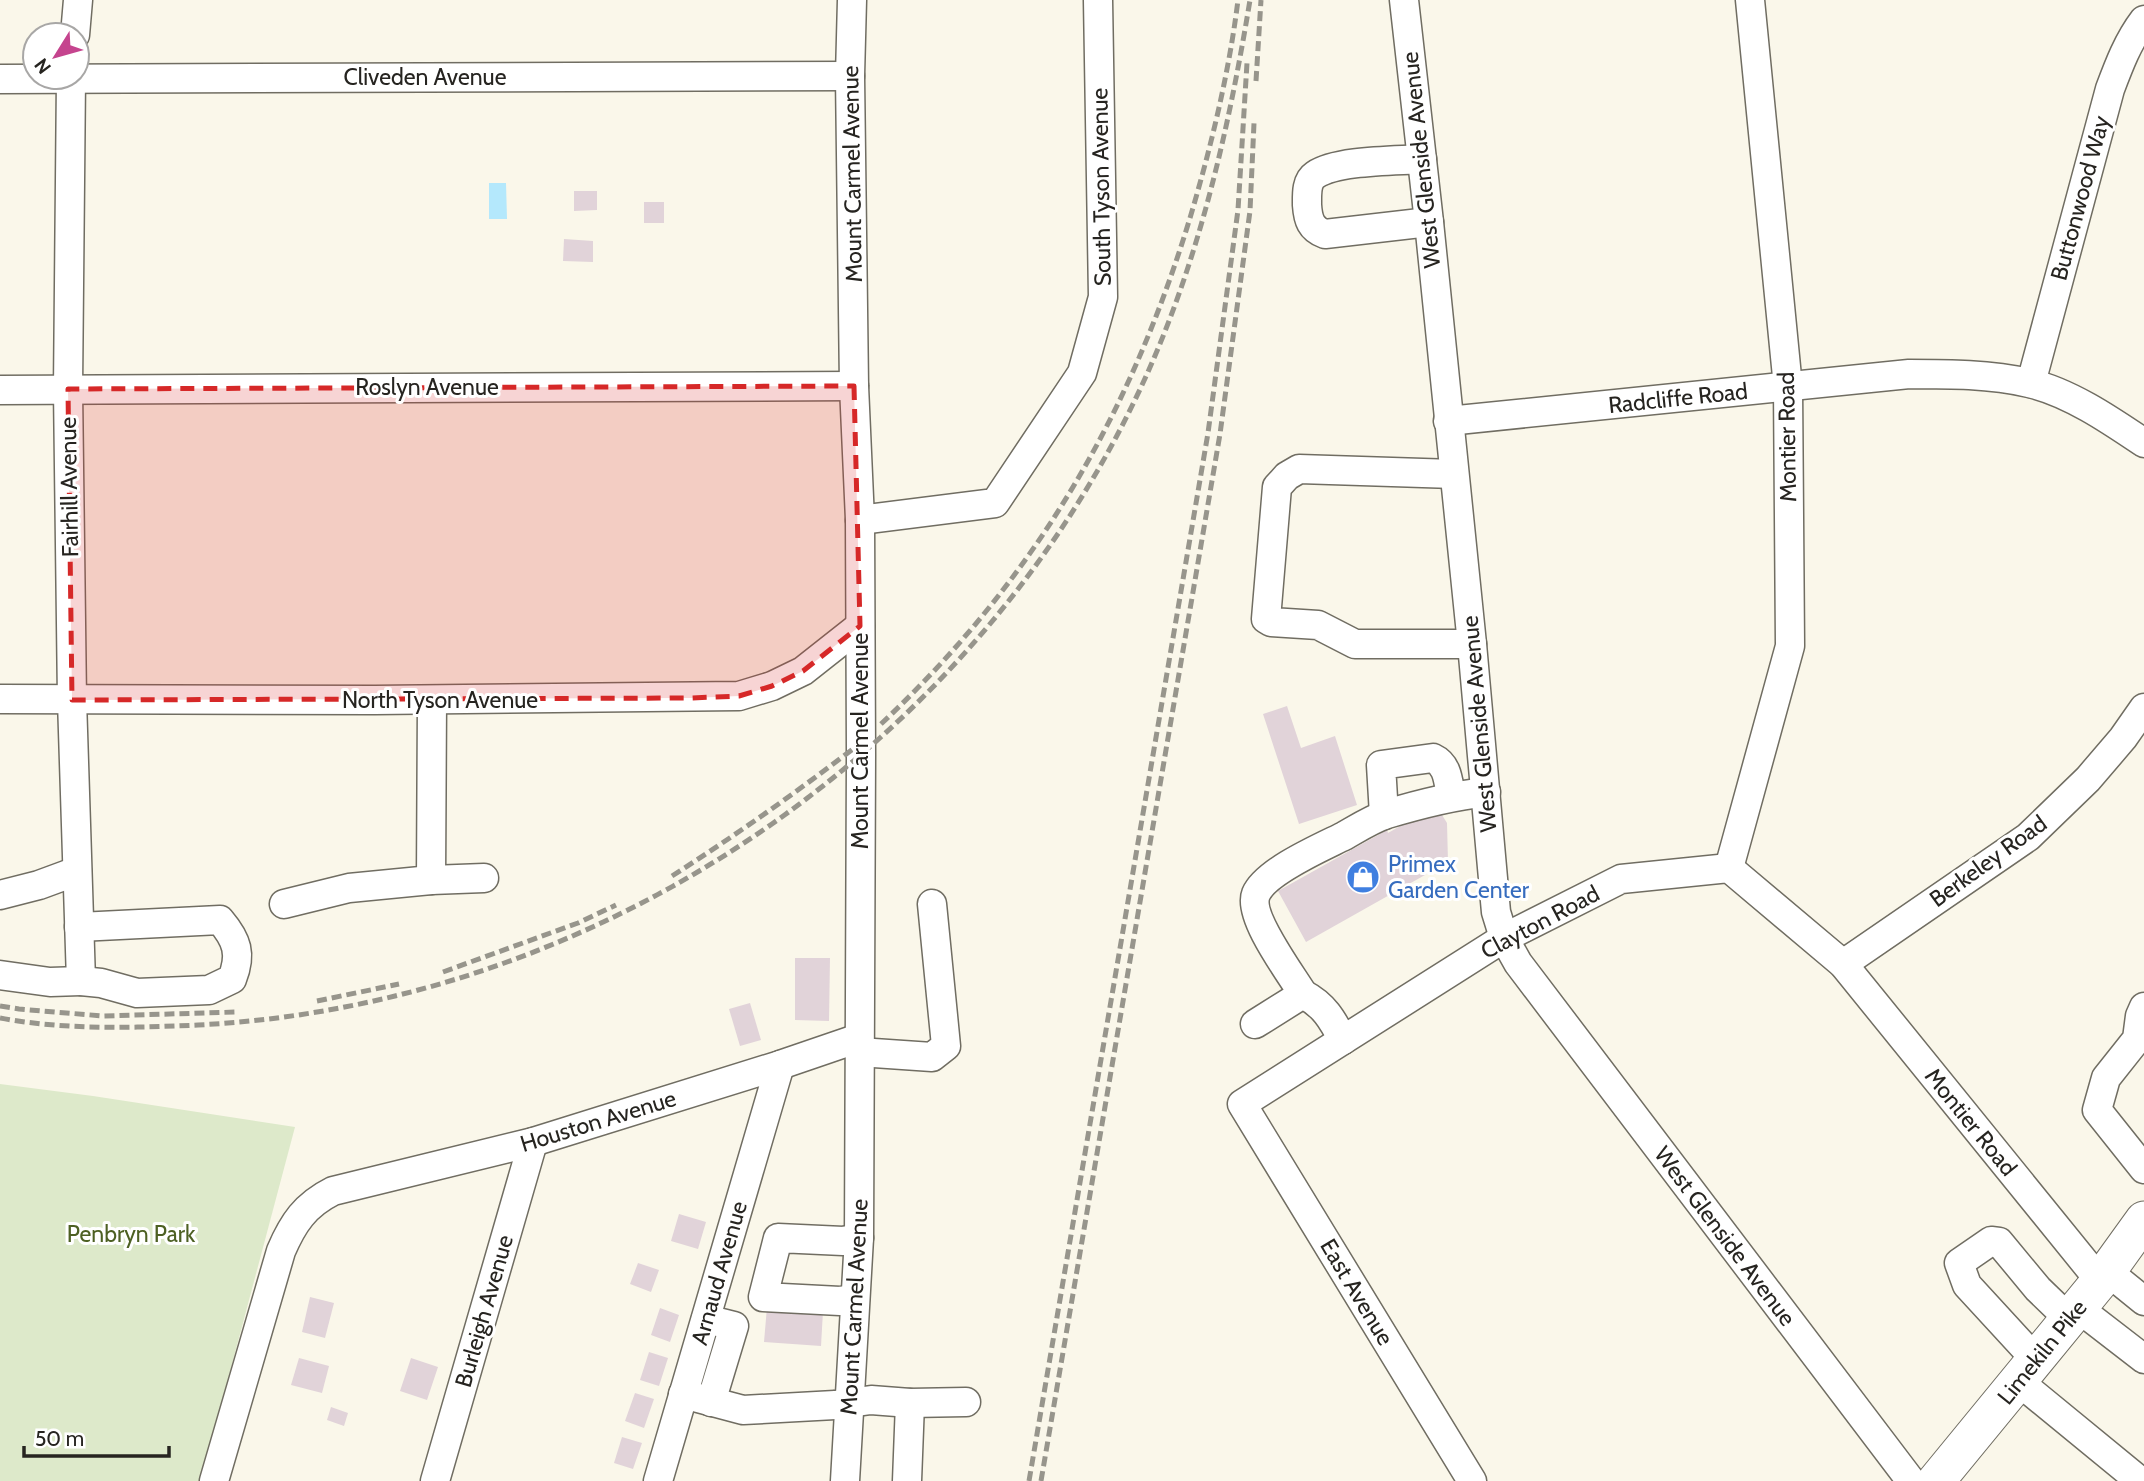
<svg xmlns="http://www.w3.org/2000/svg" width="2144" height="1481" viewBox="0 0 2144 1481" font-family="Cabin,sans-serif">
<rect width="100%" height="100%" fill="#faf7ea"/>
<path fill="#dde9ca" d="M0,1084L93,1096L295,1127L201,1481H0Z"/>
<path fill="#b4e8fc" d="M489,183H506L507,219H489Z"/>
<g fill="#e1d3d9">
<path d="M574,191H597V210L574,211Z"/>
<rect x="644" y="202" width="20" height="21"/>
<path d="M564,239L593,241V262L563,261Z"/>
<path d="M1287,706L1301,748L1335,736L1357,805L1299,824L1263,714Z"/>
<path d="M1437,807L1447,823L1448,862L1306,942L1278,891L1387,830L1388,833L1402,825L1401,820Z"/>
<path d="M795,958H830L829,1021L795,1020Z"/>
<path d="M750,1003L761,1040L740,1046L729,1009Z"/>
<path d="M679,1214L706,1222L698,1249L671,1241Z"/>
<path d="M638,1263L659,1270L651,1292L630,1284Z"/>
<path d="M310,1297L334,1303L325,1338L302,1332Z"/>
<path d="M767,1307L823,1311L821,1346L764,1342Z"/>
<path d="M660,1308L679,1315L670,1342L651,1335Z"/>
<path d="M649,1352L668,1358L659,1386L640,1380Z"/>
<path d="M299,1358L329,1366L322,1393L291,1385Z"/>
<path d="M411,1358L438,1367L427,1400L400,1391Z"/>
<path d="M635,1393L654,1399L644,1428L625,1421Z"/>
<path d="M331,1407L348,1413L344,1426L327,1420Z"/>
<path d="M622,1437L642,1443L633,1469L614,1463Z"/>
</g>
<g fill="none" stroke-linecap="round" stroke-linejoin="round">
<defs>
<g id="minor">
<path d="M1404,0L1429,222L1472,644L1496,912L1504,938L1518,963L1911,1481"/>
<path d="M75,35L78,0"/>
<path d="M0,79L850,76"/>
<path d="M1422,159C1395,161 1337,160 1315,175C1306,181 1307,195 1307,205C1308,220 1311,229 1325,234L1429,222"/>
<path d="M2031,383L2110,89C2119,65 2128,41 2144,20"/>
<path d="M0,390L854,386"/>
<path d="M1448,421L1909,374C1949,374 1990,374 2029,383C2069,392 2110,420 2144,443"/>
<path d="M1454,474L1299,469L1287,476L1277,487L1266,619L1271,622L1318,625L1355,644H1472"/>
<path d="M860,520L995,503L1082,373L1103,297L1098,0"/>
<path d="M0,699L375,700L739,696L772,686L803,671L860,626"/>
<path d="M1384,815L1381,765L1433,758C1448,765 1448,781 1451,796"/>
<path d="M1729,868L1790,646L1788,387L1750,0"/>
<path d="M431,880L484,878"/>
<path d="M0,895L39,885L77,871"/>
<path d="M284,904L349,888L431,880L432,700"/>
<path d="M79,927L220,920C237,940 242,954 232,979L209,990L137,993L101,983L81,981"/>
<path d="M1843,964L2028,837L2088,779L2123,738L2144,708"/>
<path d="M0,975L50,982L81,981L72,700L68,389L71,77"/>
<path d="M1303,994C1291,974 1247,916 1256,894C1266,871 1322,847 1344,836C1358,828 1372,819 1387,814C1420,804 1452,796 1486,792"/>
<path d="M2144,1007L2140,1016L2137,1039L2106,1078L2097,1110L2144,1169"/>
<path d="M1255,1024L1303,994C1324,1005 1332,1019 1343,1040"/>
<path d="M859,1052L932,1057L946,1046L932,904"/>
<path d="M2107,1271L2144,1301"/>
<path d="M855,1299L840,1301L763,1297L778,1238L843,1241L859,1238"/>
<path d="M2078,1308L2144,1359"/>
<path d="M706,1319L734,1326L711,1402"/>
<path d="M2036,1360L1967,1285L1959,1263L1991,1241L1999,1242L2038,1289L2069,1319"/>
<path d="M2018,1381L2140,1481"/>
<path d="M683,1394L743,1410L835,1405L871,1400L910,1403L966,1402"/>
<path d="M214,1481L281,1251C293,1223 305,1205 333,1191L533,1142L780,1065L859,1038"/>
<path d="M435,1481L533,1142"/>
<path d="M658,1481L780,1065"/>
<path d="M845,1481L859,1238L861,755L860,520L854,386L850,76L852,0"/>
<path d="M907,1481L910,1403"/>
<path d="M1472,1481L1242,1104L1504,938L1621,879L1729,868L1843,964L2100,1281"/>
</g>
<path id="major" d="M1936,1481L2100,1281L2144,1220"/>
</defs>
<use href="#minor" stroke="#706d62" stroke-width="31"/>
<use href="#major" stroke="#706d62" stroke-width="39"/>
<use href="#minor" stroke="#fff" stroke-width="28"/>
<use href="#major" stroke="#fff" stroke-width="37"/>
<g stroke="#97958c" stroke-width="5" stroke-dasharray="10 5" stroke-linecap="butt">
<path d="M1256,81L1261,0"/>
<path d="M881,724C1034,580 1129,418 1190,218C1211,147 1229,73 1238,0"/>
<path d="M672,876C736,835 797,792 858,745"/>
<path d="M443,972L578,923L616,905"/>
<path d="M317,1001L399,984"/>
<path d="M0,1006L19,1009L103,1016L237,1012"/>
<path d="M0,1018C65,1030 132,1028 198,1025C592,1005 959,759 1132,406C1195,278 1227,140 1250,0"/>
<path d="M1029,1481L1208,433L1238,210L1247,63"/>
<path d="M1041,1481L1220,434L1250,211L1254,123"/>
</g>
</g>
<path fill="#d62828" fill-opacity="0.2" stroke="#d62828" stroke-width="5" stroke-dasharray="14 9" stroke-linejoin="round" d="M854,386L860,626L803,671L772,686L739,696L690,698L72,700L68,389Z"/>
<defs>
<symbol id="shop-disc" viewBox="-11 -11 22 22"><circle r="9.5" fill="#3f7fe0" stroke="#fff"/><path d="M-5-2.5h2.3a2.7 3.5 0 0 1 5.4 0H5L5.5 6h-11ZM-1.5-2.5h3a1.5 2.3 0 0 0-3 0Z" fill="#fff"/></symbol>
</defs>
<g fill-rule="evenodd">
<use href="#shop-disc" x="1344" y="858" width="38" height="38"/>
</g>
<g text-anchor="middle" stroke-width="6" stroke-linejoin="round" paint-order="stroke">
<g font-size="23" fill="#262420" stroke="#fff">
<text x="425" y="85">Cliveden Avenue</text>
<text transform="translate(1421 160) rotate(-96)" y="8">West Glenside Avenue</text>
<text transform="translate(852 174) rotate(-91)" y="8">Mount Carmel Avenue</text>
<text transform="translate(1101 187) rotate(-91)" y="8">South Tyson Avenue</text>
<text transform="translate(2080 198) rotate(-75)" y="8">Buttonwood Way</text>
<text x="427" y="395">Roslyn Avenue</text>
<text transform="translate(1678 398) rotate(-6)" y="8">Radcliffe Road</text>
<text transform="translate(1787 437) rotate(-91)" y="8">Montier Road</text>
<text transform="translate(69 487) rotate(-91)" y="8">Fairhill Avenue</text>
<text x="440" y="708">North Tyson Avenue</text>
<text transform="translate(1479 724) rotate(-95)" y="8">West Glenside Avenue</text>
<text transform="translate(860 741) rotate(-90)" y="8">Mount Carmel Avenue</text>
<text transform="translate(1988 861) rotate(-36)" y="8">Berkeley Road</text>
<text transform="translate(1540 922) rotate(-28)" y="8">Clayton Road</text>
<text transform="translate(598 1121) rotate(-17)" y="8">Houston Avenue</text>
<text transform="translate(1971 1122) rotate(51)" y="8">Montier Road</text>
<text transform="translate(1725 1236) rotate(53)" y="8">West Glenside Avenue</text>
<text transform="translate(719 1273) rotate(-74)" y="8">Arnaud Avenue</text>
<text transform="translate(1357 1292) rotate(59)" y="8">East Avenue</text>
<text transform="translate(854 1307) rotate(-87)" y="8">Mount Carmel Avenue</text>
<text transform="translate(484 1311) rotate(-74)" y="8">Burleigh Avenue</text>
<text transform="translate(2042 1352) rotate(-51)" y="8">Limekiln Pike</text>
</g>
<g font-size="23" fill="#366cbe" stroke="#fff" text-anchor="start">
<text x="1388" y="872">Primex<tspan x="1388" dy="26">Garden Center</tspan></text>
</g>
<g font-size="23" fill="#4d6023" stroke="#fff">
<text x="131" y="1242">Penbryn Park</text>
</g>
</g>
<g transform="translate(56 56) rotate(233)"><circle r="33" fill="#ffffff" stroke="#a8a7a6" stroke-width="2"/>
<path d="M0-5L12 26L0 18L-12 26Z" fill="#c5448e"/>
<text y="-10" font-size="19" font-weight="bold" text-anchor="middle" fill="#262420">N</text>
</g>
<path d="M24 1446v10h145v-10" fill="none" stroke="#262420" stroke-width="3.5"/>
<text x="35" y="1446" font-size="21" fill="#262420" stroke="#ffffff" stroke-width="5" paint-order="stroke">50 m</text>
</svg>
